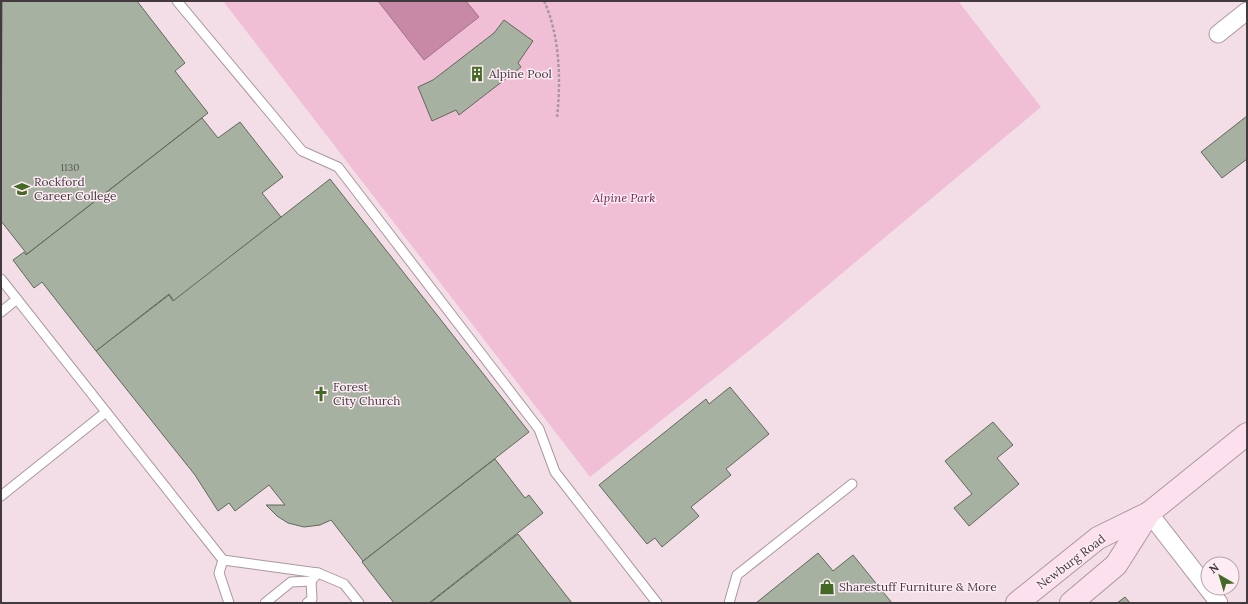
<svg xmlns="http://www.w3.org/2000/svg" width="1248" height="604" viewBox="0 0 1248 604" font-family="Lora,serif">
<rect width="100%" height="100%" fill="#f3dee7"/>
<path fill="#f0bfd5" d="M223,1H958L1041,107L755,346L590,477Z"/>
<path fill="#c889a7" stroke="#a07188" d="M378,1H466L479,17L424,60Z"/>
<g fill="#a7b1a1" stroke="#5f695a">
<path d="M2,1H137L185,63L175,71L208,113L27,254L1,221Z"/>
<path d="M504,20L533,41L518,63L521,67L459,115L456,110L432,121L418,87L433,80L494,33Z"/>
<path d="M1247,116V159L1222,178L1201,152Z"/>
<path d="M202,118L218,138L240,122L283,177L262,193L281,217L174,301L169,294L96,351L42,282L34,288L13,260L24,252L26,255Z"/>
<path d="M330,179L529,432L363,561L331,520L320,525L304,527L288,523L277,516L266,505H285L269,485L235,511L229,503L218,511L195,475L96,351L169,295L173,301Z"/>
<path d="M730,387L769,434L726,469L731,475L691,507L699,516L662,547L655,538L647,544L599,485L706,399L709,404Z"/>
<path d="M993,422L1013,445L997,458L1019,484L969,526L954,508L972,494L945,461Z"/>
<path d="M495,459L525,498L529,495L543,513L429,603H394L362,562Z"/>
<path d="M518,534L572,603H430Z"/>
<path d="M818,553L833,571L853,555L892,603H756Z"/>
<path d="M1125,597L1130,603H1117Z"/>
</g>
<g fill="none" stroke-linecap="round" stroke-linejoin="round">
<defs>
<g id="lane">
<path d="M177,1L302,151L338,167L539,429L555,472L657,603"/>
<path d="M1,279L223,560L318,573L344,584L359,603"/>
<path d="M1,312L17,299"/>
<path d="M1,496L106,412"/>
<path d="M223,560L219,573L229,603"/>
<path d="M265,603L291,582L311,581L318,573"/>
<path d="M307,603L312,599L311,581"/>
<path d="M729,603L737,575L852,484"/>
</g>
<g id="street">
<path d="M1218,34L1247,11"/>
<path d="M1149,513L1219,603"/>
</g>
<g id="secondary">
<path d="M1017,603L1098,538L1149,513L1247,434"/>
<path d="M1071,603L1116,565L1149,513"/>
</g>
</defs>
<use href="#lane" stroke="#ab979f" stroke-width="11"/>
<use href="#street" stroke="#ab979f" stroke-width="19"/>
<use href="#secondary" stroke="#ab979f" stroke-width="24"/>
<path stroke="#a8989f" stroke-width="2.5" stroke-dasharray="3 2" stroke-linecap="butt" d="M544,1C560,36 561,80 557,118"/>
<use href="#lane" stroke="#fff" stroke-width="9"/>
<use href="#street" stroke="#fff" stroke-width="17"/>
<use href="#secondary" stroke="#fce0ee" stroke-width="22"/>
</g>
<defs>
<symbol id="building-bare" viewBox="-9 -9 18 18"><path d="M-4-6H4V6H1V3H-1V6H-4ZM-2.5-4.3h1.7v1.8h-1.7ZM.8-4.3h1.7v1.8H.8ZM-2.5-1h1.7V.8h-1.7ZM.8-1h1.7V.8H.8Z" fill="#436a24" stroke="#feecf4" stroke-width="2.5" paint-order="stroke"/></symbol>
<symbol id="university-bare" viewBox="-9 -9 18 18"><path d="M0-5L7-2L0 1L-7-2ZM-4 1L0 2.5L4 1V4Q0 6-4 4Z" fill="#436a24" stroke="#feecf4" stroke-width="2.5" paint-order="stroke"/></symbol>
<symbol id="church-bare" viewBox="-9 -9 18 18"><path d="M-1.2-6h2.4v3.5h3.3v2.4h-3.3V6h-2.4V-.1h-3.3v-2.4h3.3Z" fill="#436a24" stroke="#feecf4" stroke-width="2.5" paint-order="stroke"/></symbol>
<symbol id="shop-bare" viewBox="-9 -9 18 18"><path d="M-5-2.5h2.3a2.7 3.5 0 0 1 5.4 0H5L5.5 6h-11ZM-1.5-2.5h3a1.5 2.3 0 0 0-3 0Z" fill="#436a24" stroke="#feecf4" stroke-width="2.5" paint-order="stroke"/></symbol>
</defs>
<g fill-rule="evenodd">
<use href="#building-bare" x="466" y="63" width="22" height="22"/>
<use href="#university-bare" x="11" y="178" width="22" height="22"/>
<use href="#church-bare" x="310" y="383" width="22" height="22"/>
<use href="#shop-bare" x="816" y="576" width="22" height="22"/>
</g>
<g text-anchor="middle" stroke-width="3" stroke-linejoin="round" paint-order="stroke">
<g font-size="10" fill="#5b5857">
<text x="70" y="171">1130</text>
</g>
<g font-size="12" fill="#423a3e" stroke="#feecf4" text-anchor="start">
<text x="489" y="78">Alpine Pool</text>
<text x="34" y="186">Rockford<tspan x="34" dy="14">Career College</tspan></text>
<text x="333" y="391">Forest<tspan x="333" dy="14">City Church</tspan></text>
<text x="839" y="591">Sharestuff Furniture &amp; More</text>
</g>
<g font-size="12" font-style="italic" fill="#71264f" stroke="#feecf4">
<text x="624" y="202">Alpine Park</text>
</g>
<g font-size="12" fill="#423a3e" stroke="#feecf4">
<text transform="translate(1071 562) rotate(-37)" y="4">Newburg Road</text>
</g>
</g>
<rect width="1248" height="604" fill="none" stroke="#423a3e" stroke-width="4"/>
<g transform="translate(1220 576) rotate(322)"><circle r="19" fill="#feecf4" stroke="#b3a5ab"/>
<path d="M0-3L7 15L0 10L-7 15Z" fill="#436a24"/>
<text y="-6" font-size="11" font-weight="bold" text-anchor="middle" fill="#423a3e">N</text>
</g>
</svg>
